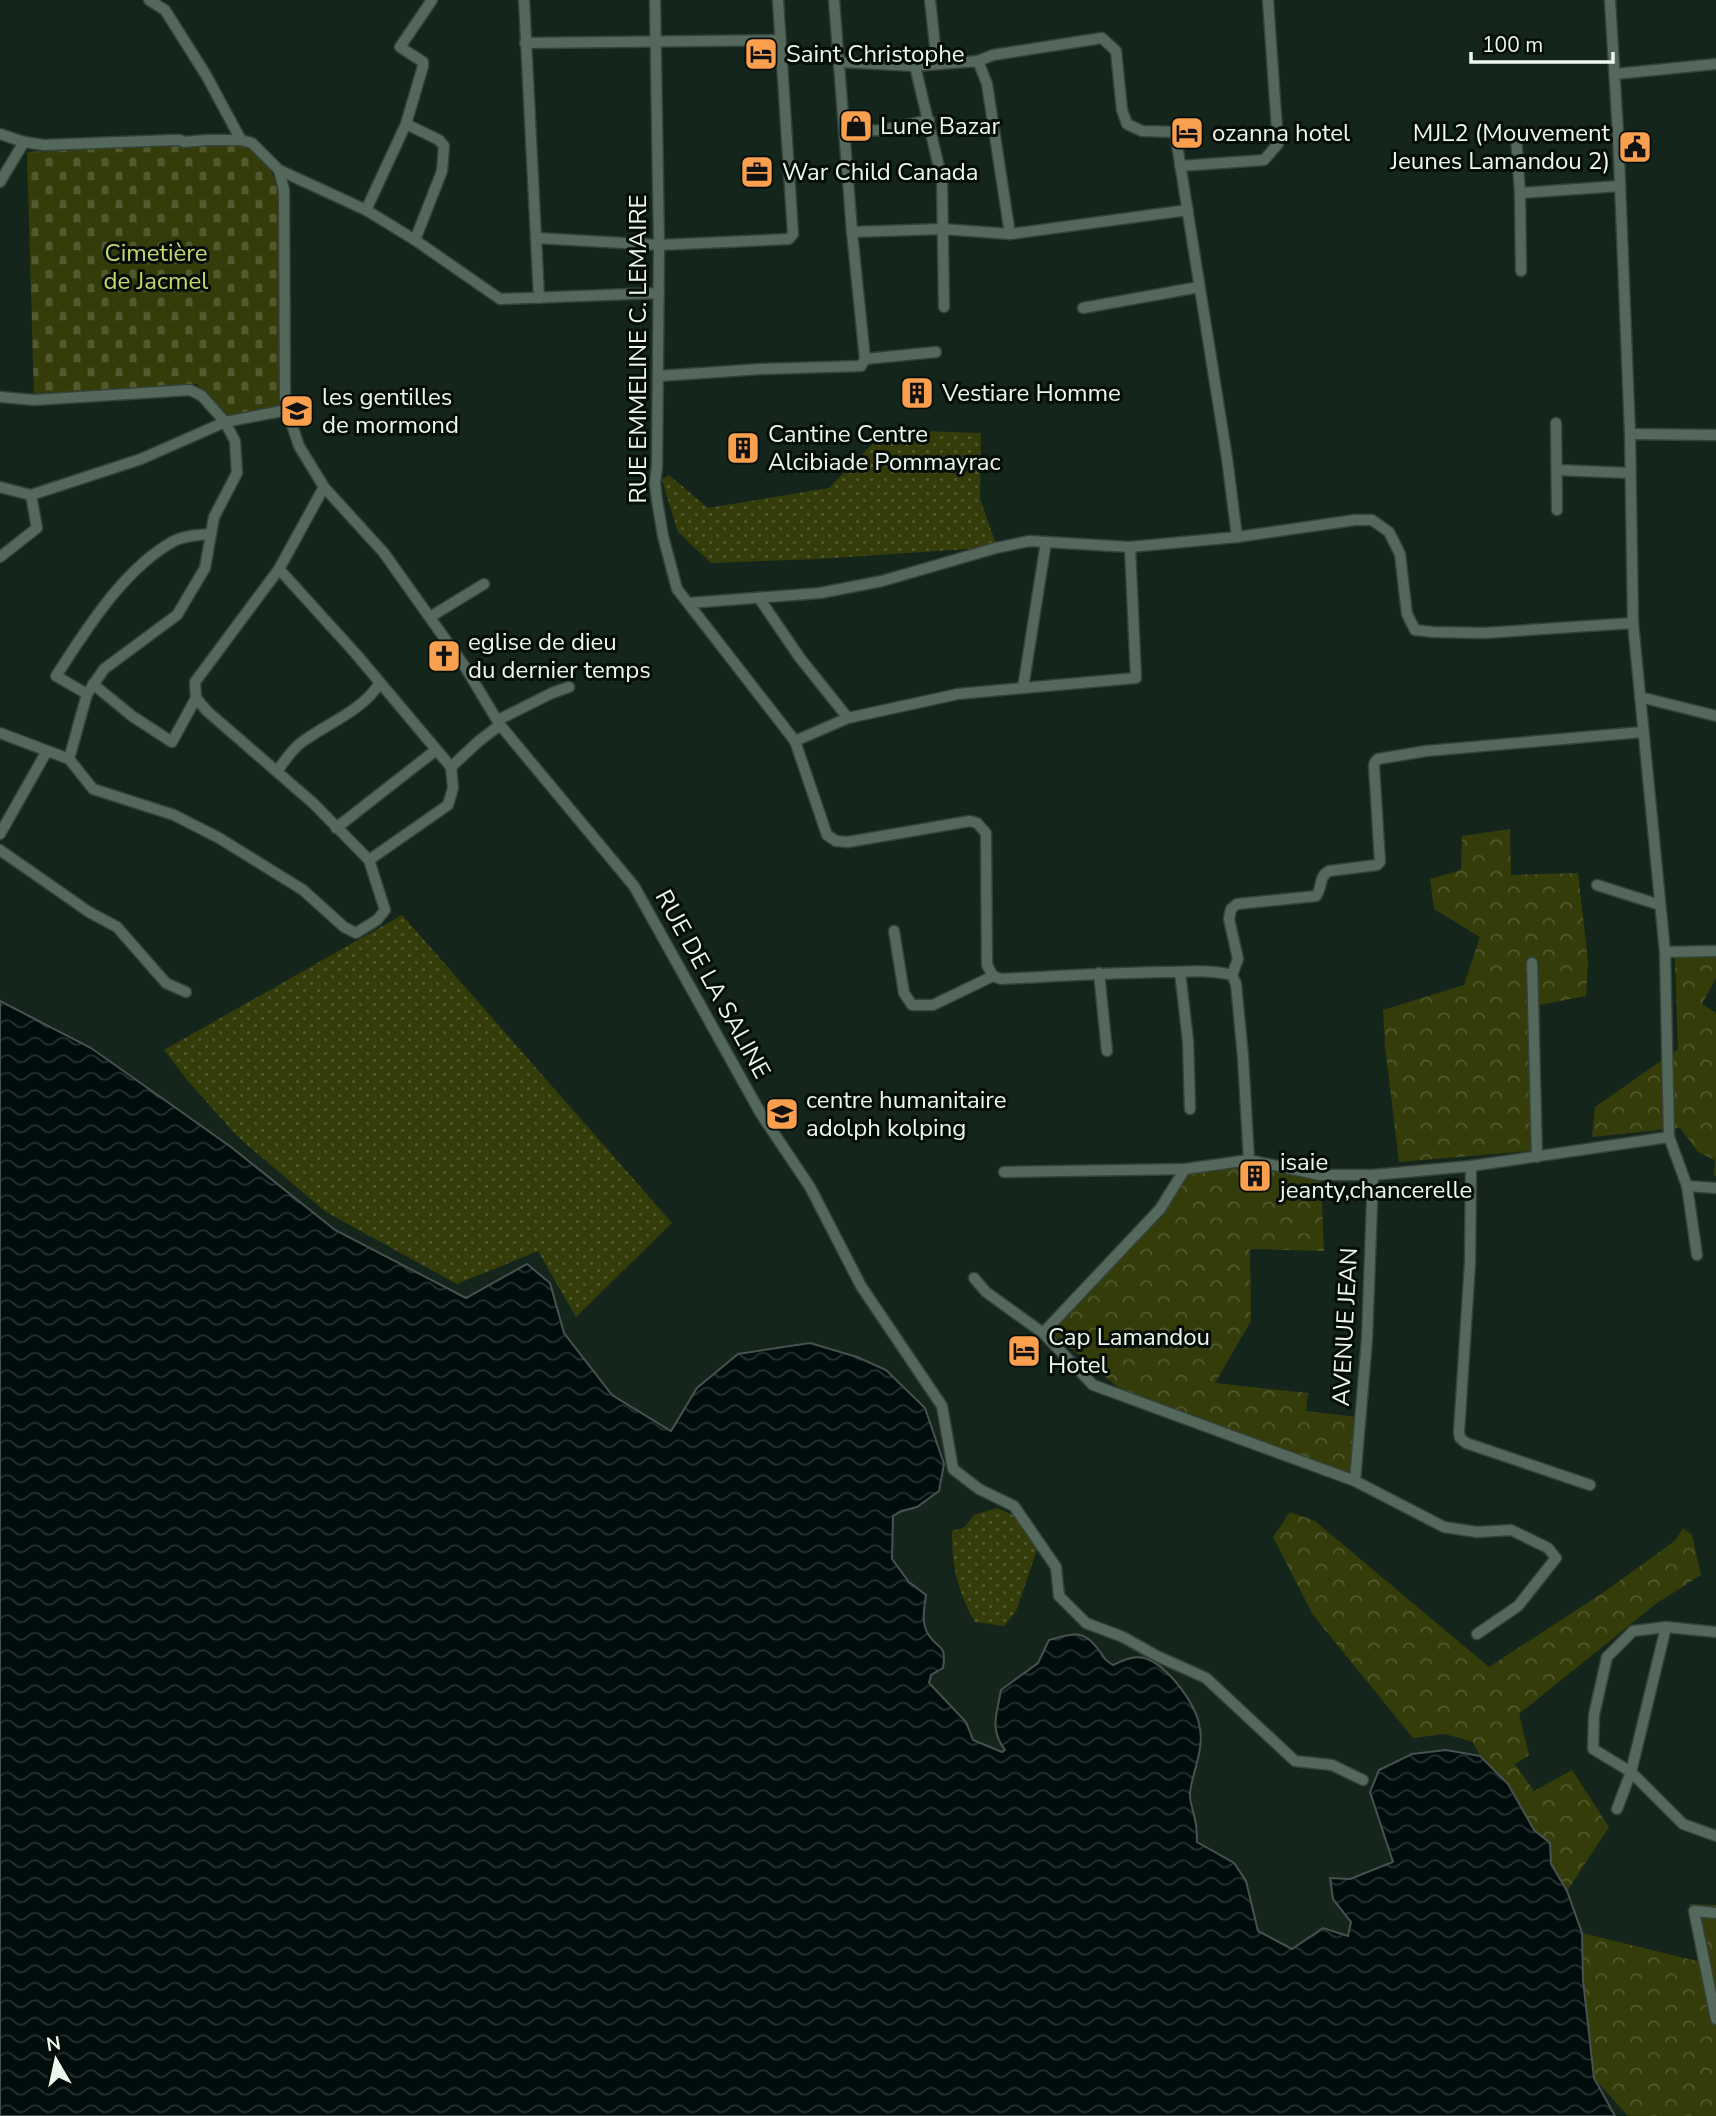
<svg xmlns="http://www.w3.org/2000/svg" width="1716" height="2116" viewBox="0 0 1716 2116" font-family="'Nunito Sans',sans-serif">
<defs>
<pattern id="grass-dots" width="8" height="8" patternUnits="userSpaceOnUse" patternTransform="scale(1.75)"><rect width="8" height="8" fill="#343c0a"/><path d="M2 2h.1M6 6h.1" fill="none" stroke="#52592e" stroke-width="1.8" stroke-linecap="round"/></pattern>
<pattern id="forest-crowns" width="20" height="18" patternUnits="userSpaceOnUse" patternTransform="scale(1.75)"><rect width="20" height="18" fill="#343c0a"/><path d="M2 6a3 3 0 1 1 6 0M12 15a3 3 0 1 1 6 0" fill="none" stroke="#52592e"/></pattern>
<pattern id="cemetery-stones" width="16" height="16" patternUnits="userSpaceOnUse" patternTransform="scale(1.75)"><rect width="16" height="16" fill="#343c0a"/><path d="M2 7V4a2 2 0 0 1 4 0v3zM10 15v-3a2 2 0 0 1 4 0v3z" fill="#52592e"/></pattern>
<pattern id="water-waves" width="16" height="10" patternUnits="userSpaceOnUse" patternTransform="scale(1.75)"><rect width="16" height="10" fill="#010c0c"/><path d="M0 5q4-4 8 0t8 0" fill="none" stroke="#263030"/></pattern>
</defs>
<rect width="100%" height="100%" fill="#14261c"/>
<g fill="url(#grass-dots)">
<path d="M886,430L981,433L980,499L997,547L819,559L711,563L678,532L662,480L669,475L708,508L829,488Z"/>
<path d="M402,915L672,1223L576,1317L538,1251L457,1284L326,1212L238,1137L188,1081L164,1050Z"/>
<path d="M997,1508L1019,1518L1037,1550L1016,1611L1004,1626L975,1622C957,1590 952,1566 952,1531L965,1527L974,1515Z"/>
</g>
<g fill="url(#forest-crowns)">
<path d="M1510,829L1511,875L1578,873L1588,962L1586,996L1540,1005L1542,1150L1399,1162L1385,1046L1383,1010L1464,985L1480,937L1434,909L1430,879L1461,870L1462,836Z"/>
<path d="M1716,957V978L1702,1004L1716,1013V1176H1714L1715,1160L1698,1152L1680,1128L1592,1137L1595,1107L1678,1049L1675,958Z"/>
<path d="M1258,1164L1321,1181L1324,1251L1250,1249L1251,1321L1215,1383L1308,1393L1306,1411L1357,1417L1351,1478L1119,1388L1050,1331L1188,1172Z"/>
<path d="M1290,1512L1315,1521L1489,1667L1607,1590L1676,1540L1683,1528L1692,1535L1701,1575L1657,1603L1519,1714L1529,1755L1515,1764L1534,1791L1572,1770L1609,1827L1567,1891L1551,1864L1550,1843L1534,1830L1508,1784L1480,1756L1473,1742L1445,1734L1413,1738L1313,1615L1273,1537Z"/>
<path d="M1689,1904L1716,1905V2116H1628L1594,2078L1583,1980L1582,1933L1701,1962Z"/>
</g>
<path fill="url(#cemetery-stones)" d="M176,145H249L269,166L279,189V408L227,416L197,384L34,396L27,152Z"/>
<path fill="url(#water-waves)" stroke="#475250" stroke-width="2" d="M0,1001L91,1048L231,1147L335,1230L466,1298L527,1264L550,1283L564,1333L612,1395L671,1431L697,1388L738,1354L810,1343L857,1357L886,1370L925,1408L944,1464L939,1491L917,1507L902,1511L893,1516L892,1559L909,1582L926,1595C924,1609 921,1622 928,1634C938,1651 947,1642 943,1668L931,1675L929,1683L966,1722L973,1740L1002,1752L1005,1750C989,1729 997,1714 1001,1690L1038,1663L1049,1640C1071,1634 1082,1628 1098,1649C1104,1657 1104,1660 1113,1665C1122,1661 1134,1655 1144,1658C1168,1665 1197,1705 1200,1729C1204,1750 1192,1773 1190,1793C1189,1801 1194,1812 1195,1820C1197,1827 1197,1834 1197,1842L1234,1863L1246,1881L1258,1931L1292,1949L1323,1928L1348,1936L1351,1922L1333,1899L1330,1878L1350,1879L1393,1862L1370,1792L1379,1770L1412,1754L1446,1750L1480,1756L1508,1784L1534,1830L1550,1843L1551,1864L1567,1891L1582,1933L1583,1980L1594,2078L1615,2116H0Z"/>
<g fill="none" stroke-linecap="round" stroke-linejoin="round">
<defs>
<g id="minor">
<path d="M149,0L165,10L206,75L241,140"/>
<path d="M524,0L539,298"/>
<path d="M655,0L659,245L657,466L655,483L657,500L663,536L677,589L795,741L827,835L836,841L848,842L970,821L977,823L986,833L987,965L993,976L1001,979C1055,976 1109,973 1163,972C1185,972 1210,969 1232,975L1236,984L1243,1057L1249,1160L1320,1175H1373L1471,1166L1669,1137"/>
<path d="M930,0L937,64"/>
<path d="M1610,0L1618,133L1630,434L1633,623L1665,952L1669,1137L1687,1186L1697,1255"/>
<path d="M525,43L780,40"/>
<path d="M978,61L993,55L1102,38L1116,51L1122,110L1127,124L1142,131L1175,132L1227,458L1237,537"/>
<path d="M839,62L915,66L978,61L987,84L1010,234"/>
<path d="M915,66L942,180L944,307"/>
<path d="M1615,74L1716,64"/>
<path d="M406,124L439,140L444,146L442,171L415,240"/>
<path d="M844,131L883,130L929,120"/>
<path d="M0,134L24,142L44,145L173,140H180L184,142L207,140H241L252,143L279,170L366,210L415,240L500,299L659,293"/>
<path d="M1516,136L1520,193L1521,271"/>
<path d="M1180,166L1264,160L1278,144L1268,0"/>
<path d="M279,170L284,190L285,396L287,410L299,446L324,487L384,553L465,667L500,725L634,886L761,1114L810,1187L861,1286L942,1406L953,1469L979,1489L1014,1506L1056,1567L1059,1596L1086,1623L1123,1637L1157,1656L1206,1678L1295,1761L1332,1765L1363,1780"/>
<path d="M0,182L24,142"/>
<path d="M1520,193L1620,186"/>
<path d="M366,210L406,124L423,66V62L400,47L432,0"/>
<path d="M852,232L942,229L1010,234L1188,210"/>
<path d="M536,238L659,245L789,239L793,234L778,0"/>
<path d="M1083,308L1199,287"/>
<path d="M865,359L936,352"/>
<path d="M659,376L761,369L861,366L865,359L852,232L834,0"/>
<path d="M0,397L34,400L190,390L202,396L225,422L287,410"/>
<path d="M1556,423L1557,510"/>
<path d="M1630,434L1716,435"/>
<path d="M1557,470L1630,473"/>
<path d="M0,487L31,495L141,459L225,422L235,441L237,473L214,517L205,568L177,615L104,669L87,694L69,759L93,789L174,815L219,838L303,890L344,927L356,933L377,920L385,910L369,860L313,803L207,711L196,698L195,682L279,569L324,487"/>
<path d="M0,557L37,528L31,495"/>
<path d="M279,569L356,654L451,767L453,788L448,805L369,860"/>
<path d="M759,598L800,658L848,718L958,694L1023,688L1046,542"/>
<path d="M688,603L820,593L882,581L996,548L1029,541L1130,547L1237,537L1355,520H1372L1389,532L1400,554L1407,614L1415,630L1433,632L1484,633L1633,623"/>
<path d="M430,617L484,584"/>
<path d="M93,684L132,716L172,742L196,698"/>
<path d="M1023,688L1136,678L1130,547"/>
<path d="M87,694L56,676C86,630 124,568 174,541C185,535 199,535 211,534"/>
<path d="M1640,697L1716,716"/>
<path d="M498,720L552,693L569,687"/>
<path d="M0,733L69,759"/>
<path d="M795,741L848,718"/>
<path d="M451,767L479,741L500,725"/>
<path d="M277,771C284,762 292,749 302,742C329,722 361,712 380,683"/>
<path d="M336,828L436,750"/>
<path d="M0,834L47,751"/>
<path d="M0,850L89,912L117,927L166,983L186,992"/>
<path d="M1597,885L1660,905"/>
<path d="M894,931L904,993L912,1005H933L993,976"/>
<path d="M1665,952L1716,951"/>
<path d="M1532,963L1537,1157"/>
<path d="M1180,972L1188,1041L1190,1109"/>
<path d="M1099,973L1107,1051"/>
<path d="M1232,975L1238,959L1229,919L1231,909L1237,904L1316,896C1323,887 1318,877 1329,871L1377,865L1380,862L1374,766L1375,762L1378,759L1426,751L1642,732"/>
<path d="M1471,1166L1470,1263L1459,1432L1460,1438L1466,1443L1590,1485"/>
<path d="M1004,1172L1185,1169"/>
<path d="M1687,1186L1716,1188"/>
<path d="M974,1278L986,1292L1043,1333L1093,1385L1355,1481L1444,1527L1477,1532L1511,1530L1548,1548L1556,1558L1518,1606L1477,1634"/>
<path d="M1043,1333L1160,1209L1185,1169L1249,1160"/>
<path d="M1355,1481L1367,1339L1373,1175"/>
<path d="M1666,1627L1633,1631L1607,1657L1594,1715L1593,1749L1631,1772L1683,1824L1716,1836"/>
<path d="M1617,1809L1631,1772L1666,1627L1716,1632"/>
<path d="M1716,1913L1694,1911L1716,2019"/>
</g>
</defs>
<use href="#minor" stroke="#34423a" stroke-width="13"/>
<use href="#minor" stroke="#54685c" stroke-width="10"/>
</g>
<defs>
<symbol id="hotel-square" viewBox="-11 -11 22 22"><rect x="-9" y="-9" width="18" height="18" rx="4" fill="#f99f4d" stroke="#060d09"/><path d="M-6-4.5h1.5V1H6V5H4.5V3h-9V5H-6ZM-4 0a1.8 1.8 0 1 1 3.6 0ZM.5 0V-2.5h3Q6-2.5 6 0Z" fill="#111"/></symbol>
<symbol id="shop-square" viewBox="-11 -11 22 22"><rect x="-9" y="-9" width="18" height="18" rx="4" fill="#f99f4d" stroke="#060d09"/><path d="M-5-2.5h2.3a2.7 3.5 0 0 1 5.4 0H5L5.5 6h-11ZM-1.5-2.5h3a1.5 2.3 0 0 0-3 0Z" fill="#111"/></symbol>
<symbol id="civic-square" viewBox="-11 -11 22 22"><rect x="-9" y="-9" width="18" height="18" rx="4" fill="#f99f4d" stroke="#060d09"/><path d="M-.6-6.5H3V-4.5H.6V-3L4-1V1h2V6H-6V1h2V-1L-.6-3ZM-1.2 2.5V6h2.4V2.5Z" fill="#111"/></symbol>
<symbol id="office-square" viewBox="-11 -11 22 22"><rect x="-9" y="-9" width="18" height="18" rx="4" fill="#f99f4d" stroke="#060d09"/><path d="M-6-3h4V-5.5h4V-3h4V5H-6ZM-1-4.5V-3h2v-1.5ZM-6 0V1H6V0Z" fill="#111"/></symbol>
<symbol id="building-square" viewBox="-11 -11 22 22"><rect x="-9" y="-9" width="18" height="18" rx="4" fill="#f99f4d" stroke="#060d09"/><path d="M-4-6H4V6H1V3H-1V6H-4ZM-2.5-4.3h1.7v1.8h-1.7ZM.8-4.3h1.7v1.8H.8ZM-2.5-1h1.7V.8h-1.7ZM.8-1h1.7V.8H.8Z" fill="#111"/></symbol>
<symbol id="school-square" viewBox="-11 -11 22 22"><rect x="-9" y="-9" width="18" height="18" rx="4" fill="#f99f4d" stroke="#060d09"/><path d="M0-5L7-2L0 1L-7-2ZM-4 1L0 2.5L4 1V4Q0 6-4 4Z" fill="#111"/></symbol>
<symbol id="church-square" viewBox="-11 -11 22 22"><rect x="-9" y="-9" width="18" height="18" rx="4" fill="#f99f4d" stroke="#060d09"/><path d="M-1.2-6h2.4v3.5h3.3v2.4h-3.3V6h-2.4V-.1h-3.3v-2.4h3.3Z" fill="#111"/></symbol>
<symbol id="university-square" viewBox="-11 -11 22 22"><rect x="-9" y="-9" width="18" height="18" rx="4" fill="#f99f4d" stroke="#060d09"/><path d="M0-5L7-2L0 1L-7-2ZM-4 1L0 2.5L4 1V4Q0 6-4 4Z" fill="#111"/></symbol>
</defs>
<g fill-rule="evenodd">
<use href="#hotel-square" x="742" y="35" width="38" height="38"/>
<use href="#shop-square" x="837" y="107" width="38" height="38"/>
<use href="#hotel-square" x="1168" y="114" width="38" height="38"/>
<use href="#civic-square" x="1616" y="128" width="38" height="38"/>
<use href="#office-square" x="738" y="153" width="38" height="38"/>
<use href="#building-square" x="898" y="374" width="38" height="38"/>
<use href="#school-square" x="278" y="392" width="38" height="38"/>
<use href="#building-square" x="724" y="429" width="38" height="38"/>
<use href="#church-square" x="425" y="637" width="38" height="38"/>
<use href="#university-square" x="763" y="1095" width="38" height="38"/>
<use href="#building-square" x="1236" y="1157" width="38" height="38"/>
<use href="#hotel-square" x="1005" y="1332" width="38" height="38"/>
</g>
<g text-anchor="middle" stroke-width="6" stroke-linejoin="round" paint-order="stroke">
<g font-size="24" fill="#ebf7ef" stroke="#060d09" text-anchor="start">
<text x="786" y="62">Saint Christophe</text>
<text x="880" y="134">Lune Bazar</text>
<text x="1212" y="141">ozanna hotel</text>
<text x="1610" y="141" text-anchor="end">MJL2 (Mouvement<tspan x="1610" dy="28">Jeunes Lamandou 2)</tspan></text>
<text x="782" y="180">War Child Canada</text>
<text x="942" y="401">Vestiare Homme</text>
<text x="322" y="405">les gentilles<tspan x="322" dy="28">de mormond</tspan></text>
<text x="768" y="442">Cantine Centre<tspan x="768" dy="28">Alcibiade Pommayrac</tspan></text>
<text x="468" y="650">eglise de dieu<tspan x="468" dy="28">du dernier temps</tspan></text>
<text x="806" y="1108">centre humanitaire<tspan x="806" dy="28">adolph kolping</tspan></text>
<text x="1280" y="1170">isaie<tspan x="1280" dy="28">jeanty,chancerelle</tspan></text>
<text x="1048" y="1345">Cap Lamandou<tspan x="1048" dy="28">Hotel</tspan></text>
</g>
<g font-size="24" fill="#c3d96e" stroke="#060d09">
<text x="156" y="261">Cimetière<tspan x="156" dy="28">de Jacmel</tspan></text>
</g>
<g font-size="24" fill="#ebf7ef" stroke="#060d09">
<text transform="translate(638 349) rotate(-90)" y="8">RUE EMMELINE C. LEMAIRE</text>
<text transform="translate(713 984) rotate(61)" y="8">RUE DE LA SALINE</text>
<text transform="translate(1345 1327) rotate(-87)" y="8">AVENUE JEAN</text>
</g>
</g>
<g transform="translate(56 2060) rotate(351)" stroke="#060d09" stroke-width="5" paint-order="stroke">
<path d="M0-5L12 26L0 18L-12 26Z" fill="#ebf7ef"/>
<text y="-10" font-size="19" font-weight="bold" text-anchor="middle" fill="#ebf7ef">N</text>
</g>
<path d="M1471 52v10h142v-10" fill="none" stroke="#ebf7ef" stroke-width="3.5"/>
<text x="1482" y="52" font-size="21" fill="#ebf7ef" stroke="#060d09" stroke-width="5" paint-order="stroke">100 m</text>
</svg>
